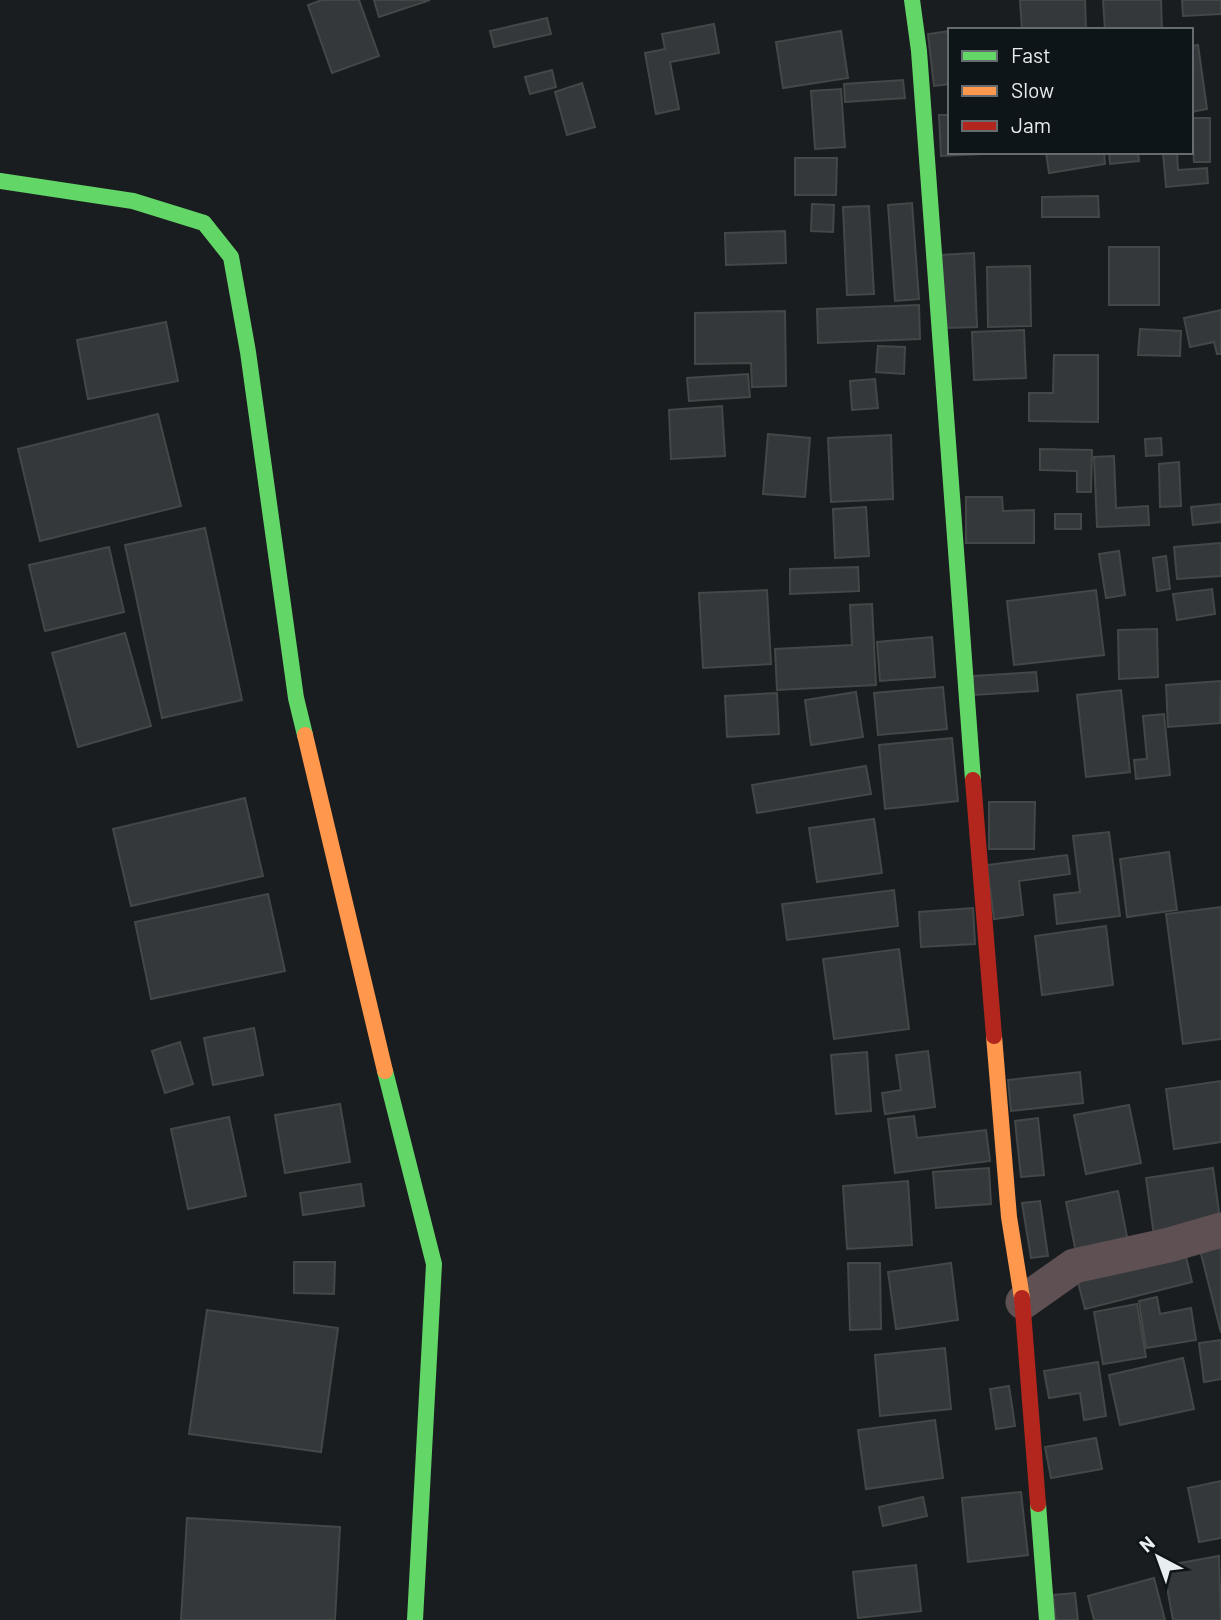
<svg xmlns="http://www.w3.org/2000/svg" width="1221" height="1620" viewBox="0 0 1221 1620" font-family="Barlow,sans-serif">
<rect width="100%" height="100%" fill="#1a1d1f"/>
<g fill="#34383a" stroke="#444748" stroke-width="2">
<path d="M322,0H359L379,56L332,73L308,5Z"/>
<path d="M374,0H430L379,17Z"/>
<path d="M1020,0H1085L1086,30H1022Z"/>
<path d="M1103,0H1161L1162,30H1105Z"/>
<path d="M1182,0H1221V14L1183,16Z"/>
<path d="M547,18L551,34L494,47L490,31Z"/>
<path d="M714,24L719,53L670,62L679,109L656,114L645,53L665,49L662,34Z"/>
<path d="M841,31L848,78L783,88L776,42Z"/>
<path d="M950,31V84L934,86L928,34Z"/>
<path d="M1198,45L1207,109L1191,112V46Z"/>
<path d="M552,70L556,87L530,94L525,77Z"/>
<path d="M903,80L905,98L845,102L844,84Z"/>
<path d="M582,83L595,127L567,135L555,92Z"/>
<path d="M841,89L845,147L815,149L811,91Z"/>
<path d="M939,115H950V152H1025L941,156Z"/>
<path d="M1191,118H1210V162H1194Z"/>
<path d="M1046,152H1104L1105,164L1049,173Z"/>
<path d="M1109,152H1138L1139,161L1110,164Z"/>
<path d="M1163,152H1177L1178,170L1207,168L1208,183L1166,187Z"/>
<path d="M795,158H837L836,195H795Z"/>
<path d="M1098,196L1099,217H1042V197Z"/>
<path d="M912,203L919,299L895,301L888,205Z"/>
<path d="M812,204L834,205L833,232L811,231Z"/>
<path d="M869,206L874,294L847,295L843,207Z"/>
<path d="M785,231L786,263L726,265L725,233Z"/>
<rect x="1109" y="247" width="50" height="58"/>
<path d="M974,253L977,327L943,328L940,255Z"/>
<path d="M1030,266L1031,326L988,327L987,267Z"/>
<path d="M919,305L920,339L818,343L817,309Z"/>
<path d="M1221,310V354H1217L1214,342L1190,347L1184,318Z"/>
<path d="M785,311L786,386L752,387L751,363L695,364V313Z"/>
<path d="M166,322L178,381L88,399L77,340Z"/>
<path d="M1140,329L1181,331L1180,356L1138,355Z"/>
<path d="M1024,330L1026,378L974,380L972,332Z"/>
<path d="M878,346L905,347L904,374L876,372Z"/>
<path d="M1054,355H1098V422L1029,421V393H1053Z"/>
<path d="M748,374L750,397L689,401L687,378Z"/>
<path d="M875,379L878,408L852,410L850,381Z"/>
<path d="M722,406L725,456L671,459L669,410Z"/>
<path d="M158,414L181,506L40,541L18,449Z"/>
<path d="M768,434L810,438L805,497L763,494Z"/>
<path d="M891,435L893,499L831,502L828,438Z"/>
<path d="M1161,438L1162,455L1146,456L1145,439Z"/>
<path d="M1040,449L1092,450L1091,492H1077V471L1040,470Z"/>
<path d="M1114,456L1116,508L1148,506L1149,525L1097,527L1094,457Z"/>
<path d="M1179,462L1181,506L1160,507L1159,464Z"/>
<path d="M966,497H1002L1003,511L1034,510V543H966Z"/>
<path d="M1221,504V522L1193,525L1191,507Z"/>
<path d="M866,507L869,556L835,558L833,509Z"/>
<rect x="1055" y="514" width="26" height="15"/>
<path d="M205,528L242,700L162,718L125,545Z"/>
<path d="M1221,543V576L1177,579L1174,547Z"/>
<path d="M109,547L124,612L45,631L29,565Z"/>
<path d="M1119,551L1125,595L1106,598L1099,554Z"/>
<path d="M1166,556L1170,589L1157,591L1153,558Z"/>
<path d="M858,567L859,591L790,594V569Z"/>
<path d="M1212,589L1215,614L1177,620L1173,594Z"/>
<path d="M767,590L771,664L703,668L699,593Z"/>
<path d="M1096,590L1104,655L1014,665L1007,601Z"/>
<path d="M872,604L876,685L777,690L775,649L852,645L850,605Z"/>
<path d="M1157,629L1158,677L1119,679L1118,630Z"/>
<path d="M125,633L151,726L78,747L52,653Z"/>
<path d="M932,637L935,677L880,681L877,642Z"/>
<path d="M1036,672L1038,691L973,695V676Z"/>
<path d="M1221,681L1220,723L1168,727L1166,685Z"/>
<path d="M943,687L947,729L878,735L874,693Z"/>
<path d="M1121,690L1130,772L1086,777L1077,695Z"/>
<path d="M856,692L863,737L811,745L805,700Z"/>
<path d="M777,693L779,734L727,737L725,696Z"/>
<path d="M1164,714L1170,775L1136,779L1134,760L1147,759L1143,716Z"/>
<path d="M952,738L958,801L885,809L879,745Z"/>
<path d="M866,766L871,794L757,813L752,785Z"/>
<path d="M245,798L263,876L131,906L113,829Z"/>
<path d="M989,802H1035L1034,849H989Z"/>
<path d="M874,819L882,873L817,882L809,828Z"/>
<path d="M1109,832L1120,916L1057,924L1054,895L1080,892L1073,836Z"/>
<path d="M1169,852L1177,910L1127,917L1120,859Z"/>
<path d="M1067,855L1070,874L1019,881L1023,915L994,919L987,865Z"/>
<path d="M894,890L898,926L787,940L782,904Z"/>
<path d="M268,894L285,971L151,999L135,922Z"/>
<path d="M1221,907V1039L1183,1044L1166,914Z"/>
<path d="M973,908L975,944L921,947L919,912Z"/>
<path d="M1106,926L1113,985L1042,995L1035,936Z"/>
<path d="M899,949L909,1029L834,1039L823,959Z"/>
<path d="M254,1028L263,1075L213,1085L204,1038Z"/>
<path d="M180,1042L193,1084L165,1093L152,1051Z"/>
<path d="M928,1051L935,1107L885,1114L882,1093L901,1090L896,1055Z"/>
<path d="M867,1052L871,1111L836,1114L831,1055Z"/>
<path d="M1080,1072L1083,1103L1011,1111L1008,1080Z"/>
<path d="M1221,1081V1142L1174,1149L1166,1089Z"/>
<path d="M340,1104L350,1162L285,1173L275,1115Z"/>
<path d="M1129,1105L1141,1163L1086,1174L1074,1115Z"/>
<path d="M914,1116L917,1138L986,1130L990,1161L895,1173L888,1119Z"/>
<path d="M229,1117L246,1196L188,1209L171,1129Z"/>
<path d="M1038,1118L1044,1175L1021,1177L1015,1121Z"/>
<path d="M989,1168L991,1204L936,1208L933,1172Z"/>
<path d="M1213,1168L1221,1227L1154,1236L1146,1178Z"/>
<path d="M908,1181L912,1245L847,1249L843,1186Z"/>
<path d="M361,1184L364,1206L303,1215L300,1193Z"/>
<path d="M1118,1191L1129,1247L1077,1258L1066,1202Z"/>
<path d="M1040,1201L1048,1256L1031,1258L1022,1203Z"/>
<path d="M1218,1241L1221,1253V1333L1199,1246Z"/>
<path d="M1184,1248L1192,1282L1085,1309L1076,1275Z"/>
<path d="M294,1262H335L334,1294L294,1293Z"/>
<path d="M848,1263H880L881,1329L850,1330Z"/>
<path d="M951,1263L958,1320L896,1329L888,1272Z"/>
<path d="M1157,1297L1160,1314L1191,1308L1196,1340L1146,1348L1139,1301Z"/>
<path d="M1137,1304L1146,1357L1103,1364L1094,1312Z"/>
<path d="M207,1310L338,1328L321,1452L189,1434Z"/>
<path d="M1221,1340V1379L1204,1382L1199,1343Z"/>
<path d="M945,1348L951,1409L880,1416L875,1355Z"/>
<path d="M1183,1358L1194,1409L1120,1425L1109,1375Z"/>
<path d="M1098,1362L1106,1416L1084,1420L1080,1393L1049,1398L1044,1371Z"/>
<path d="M1009,1386L1015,1426L996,1429L990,1389Z"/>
<path d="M935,1420L943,1478L866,1489L858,1430Z"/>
<path d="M1096,1438L1102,1469L1051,1478L1045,1447Z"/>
<path d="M1221,1481V1538L1199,1542L1188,1488Z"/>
<path d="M1021,1492L1028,1555L968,1562L962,1498Z"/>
<path d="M923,1497L927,1516L883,1526L879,1507Z"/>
<path d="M187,1518L340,1527L335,1620H181Z"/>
<path d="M1219,1556L1221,1620H1173L1163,1566Z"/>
<path d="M916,1565L921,1611L858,1618L853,1572Z"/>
<path d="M1154,1578L1165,1620H1094L1088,1596Z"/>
<path d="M1075,1593L1078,1620H1056L1053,1595Z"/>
</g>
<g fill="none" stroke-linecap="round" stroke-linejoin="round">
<path stroke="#5f5054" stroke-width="35" d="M1023,1302L1074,1266L1169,1245L1221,1230"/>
<g stroke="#63d668" stroke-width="16">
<path d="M912,0L919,51L973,780"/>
<path d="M0,181L133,201L204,223L231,257L248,352L296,698L305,735"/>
<path d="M385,1071L434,1264L415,1620"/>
<path d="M1038,1504L1047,1620"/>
</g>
<g stroke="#ff974d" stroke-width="16">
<path d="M305,735L385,1071"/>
<path d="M994,1036L1009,1217L1022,1298"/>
</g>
<g stroke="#b3261e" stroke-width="16">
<path d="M973,780L994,1036"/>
<path d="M1022,1298L1038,1504"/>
</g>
</g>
<rect x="948" y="28" width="245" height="126" fill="#0e1518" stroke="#656b6e" stroke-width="2"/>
<rect x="962" y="51" width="35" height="10" fill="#63d668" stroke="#656b6e" stroke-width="2"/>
<text x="1011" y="63" font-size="21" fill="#e8edef">Fast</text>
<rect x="962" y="86" width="35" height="10" fill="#ff974d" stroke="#656b6e" stroke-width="2"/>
<text x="1011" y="98" font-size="21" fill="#e8edef">Slow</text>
<rect x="962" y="121" width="35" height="10" fill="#b3261e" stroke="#656b6e" stroke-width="2"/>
<text x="1011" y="133" font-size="21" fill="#e8edef">Jam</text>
<g transform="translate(1158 1557) rotate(319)" stroke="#0e1518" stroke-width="5" paint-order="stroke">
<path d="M0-5L12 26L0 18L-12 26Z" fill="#e8edef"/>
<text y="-10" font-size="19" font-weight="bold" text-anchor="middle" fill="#e8edef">N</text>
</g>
</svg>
